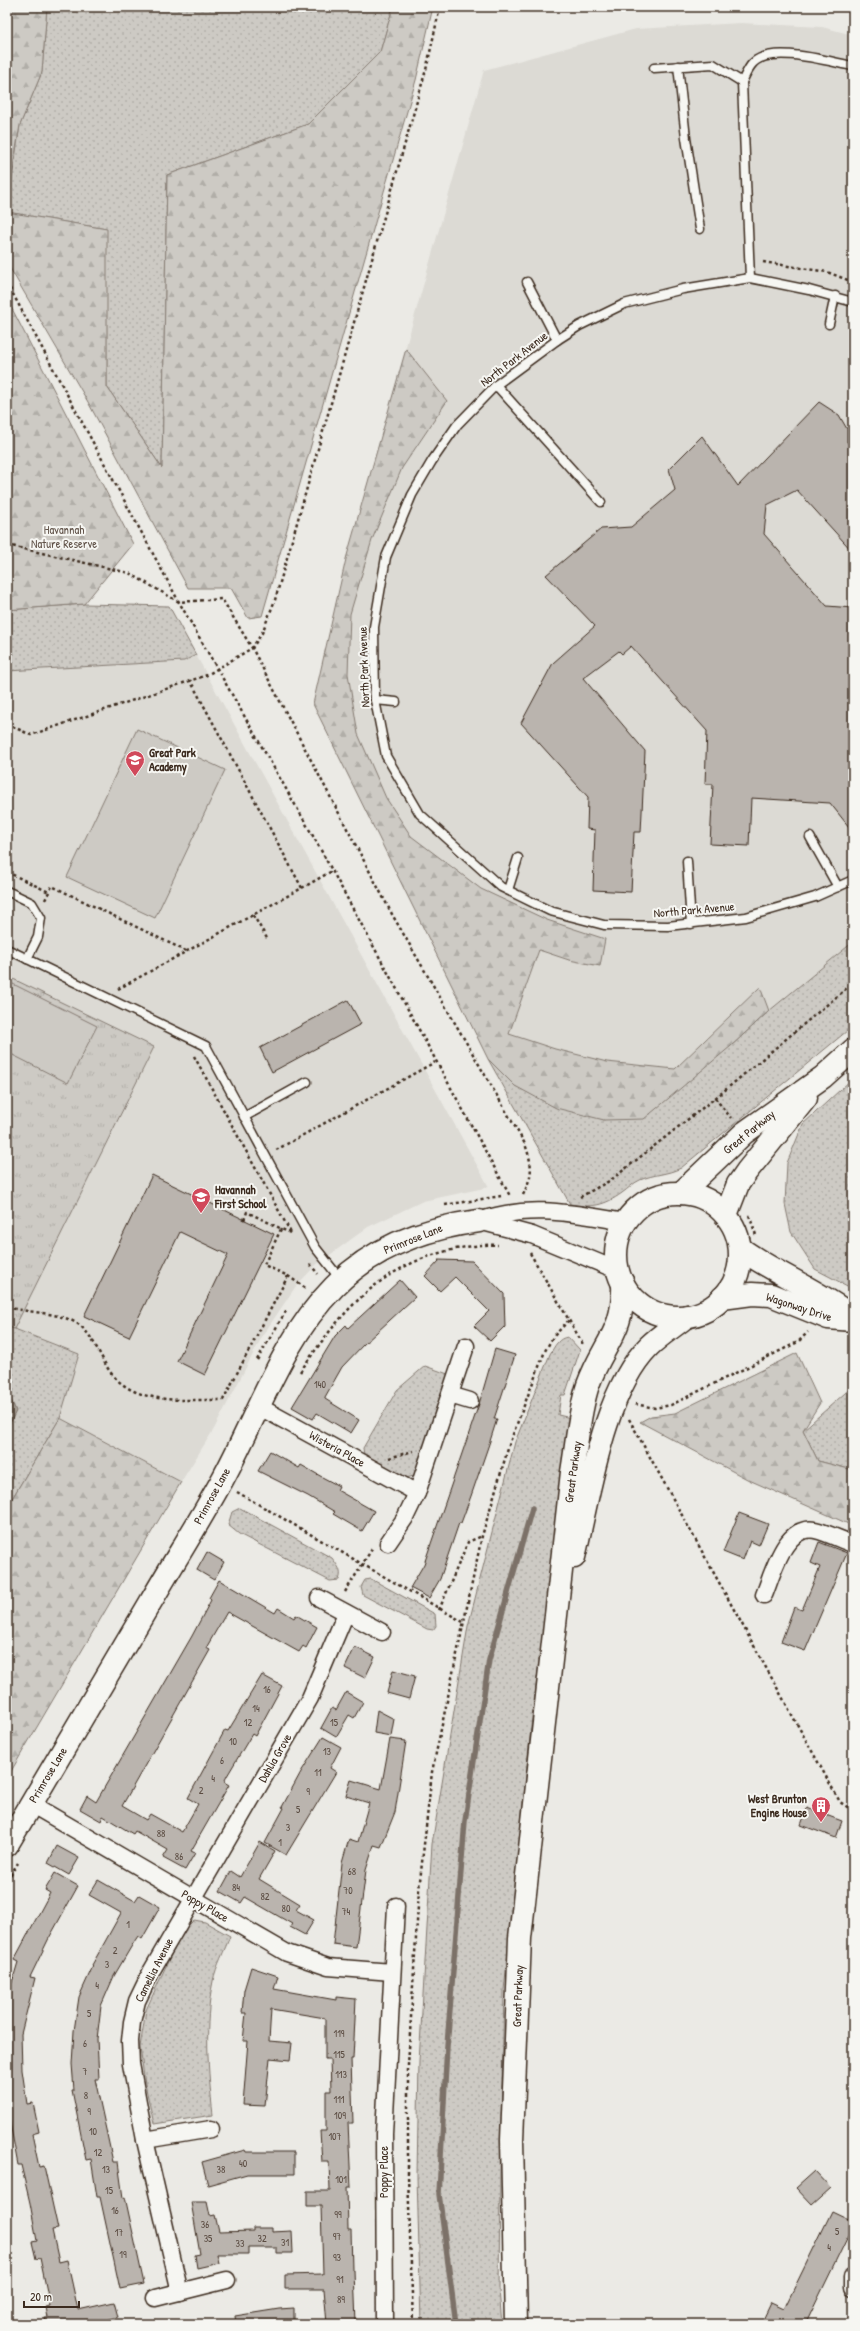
<svg xmlns="http://www.w3.org/2000/svg" width="860" height="2331" viewBox="0 0 860 2331" font-family="'Patrick Hand',sans-serif">
<defs>
<pattern id="grass-dots" width="8" height="8" patternUnits="userSpaceOnUse"><rect width="8" height="8" fill="#cdcac4"/><path d="M2 2h.1M6 6h.1" fill="none" stroke="#b1aea8" stroke-width="1.8" stroke-linecap="round"/></pattern>
<pattern id="forest-firs" width="22" height="20" patternUnits="userSpaceOnUse"><rect width="22" height="20" fill="#cdcac4"/><path d="M5 1l3.5 6h-7zM16 11l3.5 6h-7z" fill="#b1aea8"/></pattern>
<pattern id="park-tufts" width="24" height="20" patternUnits="userSpaceOnUse"><rect width="24" height="20" fill="#cdcac4"/><path d="M3 7l-1-3M5 7V3M7 7l1-3M15 17l-1-3M17 17v-4M19 17l1-3" fill="none" stroke="#b1aea8"/></pattern>
</defs>
<rect width="100%" height="100%" fill="#ebeae5"/>
<filter id="ink" filterUnits="userSpaceOnUse"><feTurbulence type="fractalNoise" baseFrequency=".025" numOctaves="2"/><feDisplacementMap in="SourceGraphic" scale="8" xChannelSelector="R" yChannelSelector="G"/><feConvolveMatrix kernelMatrix="1 2 1 2 8 2 1 2 1" color-interpolation-filters="sRGB"/></filter>
<g filter="url(#ink)">
<g fill="#dcdad4">
<path d="M741,23L822,27L853,35V942L769,1011L731,1046L644,1119L488,1059L313,704L346,559L484,70L636,29Z"/>
<path d="M196,655L489,1187L423,1201L368,1227L316,1265L296,1286L263,1335L214,1429L181,1482L60,1418L79,1354L7,1326V671L184,661Z"/>
</g>
<g fill="url(#grass-dots)" stroke="#847a71">
<path d="M47,7H393L380,52L308,124L167,175L162,468L107,387L106,229L7,212L20,125L42,72Z"/>
<path d="M84,604L169,606L196,655L184,661L7,671V610Z"/>
<path d="M853,942V1026L681,1168C666,1175 654,1174 640,1180C633,1183 628,1189 622,1193C604,1206 591,1208 570,1204L488,1059L515,1086L604,1120L731,1046L769,1011Z"/>
<path d="M853,1078V1289L815,1269L791,1232L785,1204L787,1163L803,1124Z"/>
<path d="M7,1326L79,1354L60,1418L7,1507Z"/>
<path d="M568,1337L580,1350L565,1395H561L558,1415L571,1418L532,1717L504,1990L500,2175L499,2290L502,2324H421L417,2176L419,2062L432,1844L468,1626L515,1442L550,1354C555,1346 558,1338 568,1337Z"/>
<path d="M425,1366L448,1374L417,1475L406,1478L364,1455L363,1448L397,1390Z"/>
<path d="M853,1386V1470L818,1461L803,1430Z"/>
<path d="M240,1508L332,1558C337,1565 343,1571 339,1580L330,1581L239,1534L228,1525L232,1512Z"/>
<path d="M371,1579L435,1614L436,1626L433,1630L427,1629L363,1595L361,1587L365,1580Z"/>
<path d="M194,1920L205,1922L230,1936C225,1950 216,1966 213,1981C204,2025 208,2071 213,2115L154,2124L145,2084L140,2047L146,2010L181,1933Z"/>
</g>
<g fill="url(#forest-firs)" stroke="#847a71">
<path d="M7,7H47L42,72L20,125L7,203Z"/>
<path d="M393,7H433L416,80L262,616L248,618L231,588H188L88,402L7,263V212L107,229V387L162,468L167,175L308,124L380,52Z"/>
<path d="M7,299L133,544L84,604L7,610Z"/>
<path d="M406,349L447,401L402,468L372,540L350,614L348,674L358,734L386,798L411,836L481,889L547,920L605,939L600,966L569,960L539,950L509,1034L555,1049L607,1062L675,1069L760,987L769,1011L731,1046L644,1119L604,1120L556,1108L515,1086L488,1059L313,704L346,559Z"/>
<path d="M797,1353L820,1403L803,1430L818,1461L853,1470V1526L749,1480L640,1422L651,1416L675,1413Z"/>
<path d="M60,1418L181,1482L7,1778V1507Z"/>
</g>
<path fill="url(#park-tufts)" stroke="#847a71" d="M7,976L154,1047L14,1329L7,1326Z"/>
<g fill="#cdcac4" stroke="#847a71">
<path d="M137,729L225,770L155,918L67,877Z"/>
<path d="M7,981L97,1026L68,1083L7,1052Z"/>
</g>
<path fill="#a8a198" stroke="#7c7167" d="M7,1391L16,1411L7,1430Z"/>
<g fill="none" stroke-linecap="round" stroke-linejoin="round">
<path stroke="#7c7167" stroke-width="5.5" d="M456,2324L439,2194L447,2046L465,1821L489,1660L532,1508"/>
</g>
<g fill="#bab4ae" stroke="#3b2a1e">
<path d="M819,402L839,415L847,429V442L853,448V552L797,490L767,505L764,534L827,606L853,608V832L830,803L751,798L749,846L710,844L713,784H705L707,731L631,646L622,654L619,651L583,678L645,751L641,832H634L631,892L593,890L595,830L587,829L588,797L521,723L553,663L595,626L546,575L601,529L631,527L675,490L669,469L702,436L738,486Z"/>
<path d="M348,1000L361,1024L272,1072L260,1048Z"/>
<path d="M152,1175L274,1234L205,1375L177,1361L228,1255L180,1232L129,1337L84,1316Z"/>
<path d="M438,1260L472,1261L504,1294L505,1328L504,1327L490,1341L474,1326L489,1311L455,1277L440,1291L425,1276L439,1261Z"/>
<path d="M400,1280L415,1297L364,1344L342,1367L325,1397V1399L359,1420L351,1433L317,1413L313,1419L292,1407L335,1336L346,1325L348,1328Z"/>
<path d="M495,1349L515,1355L494,1419H497L490,1441L471,1496L461,1523H459L440,1579L429,1598L410,1588L424,1564L479,1404Z"/>
<path d="M270,1451L299,1468L301,1465L322,1477L339,1486L337,1490L374,1511L362,1531L333,1514L335,1512L308,1496L258,1471Z"/>
<path d="M739,1513L768,1524L759,1545L750,1541L743,1560L723,1552Z"/>
<path d="M819,1542L847,1553L805,1651L781,1642L794,1607L802,1610L820,1567L811,1563Z"/>
<path d="M207,1552L224,1562L214,1580L197,1570Z"/>
<path d="M219,1580L275,1613L278,1608L294,1618L296,1615L317,1627L306,1648L303,1646L299,1652L227,1612L206,1648L210,1650L122,1806L146,1820L150,1814L182,1832L198,1804L188,1798L225,1730L228,1731L262,1675L282,1686L255,1736L252,1734L227,1776L224,1782L229,1785L191,1851L195,1853L185,1870L163,1858L168,1850L135,1831L133,1834L103,1816L101,1821L80,1809L87,1796L96,1802L192,1636L211,1600L209,1598Z"/>
<path d="M355,1647L375,1657L365,1678L345,1668Z"/>
<path d="M393,1670L415,1676L409,1699L387,1693Z"/>
<path d="M346,1692L363,1702L354,1718L349,1715L336,1737L321,1728L332,1708L336,1710Z"/>
<path d="M377,1710L394,1719L391,1736L374,1733Z"/>
<path d="M323,1737L341,1747L330,1768L336,1772L286,1855L265,1843L284,1808L282,1807L301,1772Z"/>
<path d="M390,1739L406,1741L395,1812L381,1847L374,1845L366,1870L356,1947L333,1944L342,1863L349,1839L358,1842L369,1803L346,1796L351,1780L381,1789Z"/>
<path d="M807,1808L842,1821L836,1838L801,1825Z"/>
<path d="M260,1842L275,1851L259,1879L300,1904L296,1910L314,1920L305,1935L290,1927L292,1924L245,1897L241,1903L220,1891L231,1871L240,1877Z"/>
<path d="M57,1846L79,1858L69,1875L48,1863Z"/>
<path d="M55,1873L78,1886L48,1940L30,1977L35,1978L21,2034L22,2070L27,2104L33,2103L39,2132L32,2134L39,2167L44,2166L58,2229L52,2230L59,2262L67,2260L78,2310L114,2302L118,2317L91,2324H46L45,2318H48L46,2307L50,2306L40,2258L36,2259L32,2242L37,2241L30,2203L21,2165H18L7,2107V1999L18,1962L14,1960L50,1893L45,1890Z"/>
<path d="M98,1880L135,1901L139,1895L160,1907L142,1939L138,1936L134,1942L114,1976L101,2006L97,2039L99,2079H95L113,2162H118L123,2198L125,2197L144,2284L120,2289L100,2197H97L91,2159L86,2160L72,2090H74L72,2064L74,2031L79,1997L93,1966L92,1965L121,1913L89,1895Z"/>
<path d="M251,1967L278,1976L274,1989L336,2000V1997L356,1999L353,2059H351L353,2123H348L351,2187H347L348,2230H351L352,2270H354L356,2324H327L324,2289H285V2275L323,2274L321,2206H307V2191H330L329,2162H322L320,2131H326V2091H331L330,2059H325V2018L271,2009L269,2041L292,2043L290,2060L270,2058L265,2106L243,2105L248,2041H243L246,2013H242L244,1990Z"/>
<path d="M245,2150L246,2152H294V2174H247L208,2185L202,2162Z"/>
<path d="M815,2171L831,2188L812,2205L796,2188Z"/>
<path d="M191,2202H207L210,2216L215,2215L219,2232L253,2231V2228H272V2232L292,2231L293,2253H277V2248H248V2254H217L219,2263L197,2268L195,2255L200,2254Z"/>
<path d="M832,2211L853,2221V2226L807,2321L814,2324H761L771,2303L784,2309Z"/>
<path d="M294,2308V2324H236L235,2316L279,2309Z"/>
</g>
<g fill="none" stroke-linecap="round" stroke-linejoin="round">
<defs>
<g id="lane">
<path d="M678,66L686,138L700,229"/>
<path d="M654,68L713,64L742,82"/>
<path d="M750,278L742,82C745,76 748,68 753,63C771,44 830,62 853,66"/>
<path d="M527,282L557,340"/>
<path d="M853,302L809,290L750,278L683,289L624,304L579,326L557,340L496,385L457,425L432,461L412,495L386,557L374,627L375,700L386,756L420,814L501,887L550,911L604,925L668,926L746,917L815,897L853,880"/>
<path d="M829,324L835,296"/>
<path d="M496,385L601,502"/>
<path d="M375,700L396,702"/>
<path d="M810,837L838,887"/>
<path d="M687,861L691,924"/>
<path d="M508,890L518,858"/>
<path d="M7,891L32,903L41,918L38,937L27,959"/>
<path d="M7,949L206,1046L315,1247L341,1280"/>
<path d="M244,1117L307,1082"/>
</g>
<g id="street">
<path d="M479,1221C530,1203 575,1214 626,1222"/>
<path d="M479,1221L532,1235L619,1271"/>
<path d="M450,1395L470,1401"/>
<path d="M258,1406L417,1493"/>
<path d="M388,1543L405,1518L417,1493L466,1346"/>
<path d="M764,1595C773,1573 785,1524 815,1530C828,1533 841,1540 853,1544"/>
<path d="M319,1598L382,1632"/>
<path d="M31,1804L287,1953L328,1967L392,1972"/>
<path d="M145,2140L211,2129"/>
<path d="M853,2277V2288"/>
<path d="M180,2292L145,2140L131,2064L130,2041L132,2022L137,2001L152,1970L310,1698L346,1613"/>
<path d="M155,2298L227,2280"/>
<path d="M385,2324L384,2134L396,1906"/>
</g>
<g id="secondary">
<path d="M681,1193L744,1133L823,1077L853,1050"/>
<circle cx="678" cy="1255" r="62"/>
<path d="M726,1215L738,1184L747,1171L806,1098"/>
<path d="M741,1249C776,1274 818,1290 853,1317"/>
<path d="M722,1298L752,1294L771,1295L828,1318L853,1320"/>
<path d="M574,1557C589,1495 603,1392 649,1346C660,1335 675,1326 687,1316"/>
<path d="M7,1845C55,1764 102,1684 150,1603C173,1563 198,1524 220,1484C257,1418 280,1342 334,1287C373,1247 425,1228 479,1221"/>
<path d="M516,2324L512,2140L520,1938L572,1472C577,1443 579,1412 588,1385C603,1343 625,1332 623,1283"/>
</g>
</defs>
<use href="#lane" stroke="#3b2a1e" stroke-width="11"/>
<use href="#street" stroke="#3b2a1e" stroke-width="19"/>
<use href="#secondary" stroke="#3b2a1e" stroke-width="25"/>
<g stroke="#3b2a1e" stroke-width="2.5" stroke-dasharray="3 3" stroke-linecap="butt">
<path d="M763,262L827,272L853,282"/>
<path d="M7,283L179,602L317,843L510,1196"/>
<path d="M7,545L129,573L179,602L222,599L252,648L393,916L525,1144C533,1167 533,1174 523,1195"/>
<path d="M7,724L31,735L207,675L252,648L262,633L275,600L427,66L440,7"/>
<path d="M7,872L49,892"/>
<path d="M302,888L332,871"/>
<path d="M45,900L52,886L186,951"/>
<path d="M253,915L268,940"/>
<path d="M118,989L302,888L190,680"/>
<path d="M194,1056L291,1233"/>
<path d="M715,1098L731,1118"/>
<path d="M276,1150L435,1062"/>
<path d="M580,1197L611,1180L724,1091L853,983"/>
<path d="M445,1205L501,1196"/>
<path d="M749,1215L756,1235"/>
<path d="M244,1220L247,1212L290,1233"/>
<path d="M281,1229L264,1265L288,1276L307,1289"/>
<path d="M530,1253L584,1346"/>
<path d="M310,1264L318,1274"/>
<path d="M7,1307C28,1313 60,1312 78,1324C91,1333 99,1353 107,1367C131,1407 183,1399 223,1400L288,1276"/>
<path d="M257,1360L286,1311"/>
<path d="M300,1372C339,1315 377,1268 447,1251C464,1247 480,1244 498,1245"/>
<path d="M635,1404L655,1408L671,1405L798,1342L808,1332"/>
<path d="M629,1419L840,1802L853,1811"/>
<path d="M389,1458L413,1451"/>
<path d="M237,1492L463,1622"/>
<path d="M345,1592L372,1549"/>
<path d="M439,1610L468,1542L482,1536"/>
<path d="M7,1880L18,1863"/>
<path d="M413,2324L408,2175V2065L419,1890L432,1772L482,1536L510,1442L545,1351L553,1337L569,1320"/>
</g>
<use href="#lane" stroke="#f6f6f2" stroke-width="8"/>
<use href="#street" stroke="#f6f6f2" stroke-width="16"/>
<use href="#secondary" stroke="#f6f6f2" stroke-width="22"/>
</g>
</g>
<defs>
<symbol id="school-pin" viewBox="-11 -11 22 30"><path d="M0 17L-7.5 6A9.5 9.5 0 1 1 7.5 6Z" fill="#d1495b" stroke="#f6f6f2"/><path d="M0-5L7-2L0 1L-7-2ZM-4 1L0 2.5L4 1V4Q0 6-4 4Z" fill="#fff"/></symbol>
<symbol id="building-pin" viewBox="-11 -11 22 30"><path d="M0 17L-7.5 6A9.5 9.5 0 1 1 7.5 6Z" fill="#d1495b" stroke="#f6f6f2"/><path d="M-4-6H4V6H1V3H-1V6H-4ZM-2.5-4.3h1.7v1.8h-1.7ZM.8-4.3h1.7v1.8H.8ZM-2.5-1h1.7V.8h-1.7ZM.8-1h1.7V.8H.8Z" fill="#fff"/></symbol>
</defs>
<g fill-rule="evenodd">
<use href="#school-pin" x="124" y="749" width="22" height="30"/>
<use href="#school-pin" x="190" y="1186" width="22" height="30"/>
<use href="#building-pin" x="810" y="1795" width="22" height="30"/>
</g>
<g text-anchor="middle" stroke-width="4" stroke-linejoin="round" paint-order="stroke">
<g font-size="10" fill="#5b4c42">
<text x="320" y="1388">140</text>
<text x="267" y="1693">16</text>
<text x="256" y="1712">14</text>
<text x="248" y="1726">12</text>
<text x="334" y="1726">15</text>
<text x="233" y="1745">10</text>
<text x="327" y="1755">13</text>
<text x="222" y="1764">6</text>
<text x="318" y="1776">11</text>
<text x="213" y="1782">4</text>
<text x="201" y="1794">2</text>
<text x="308" y="1795">9</text>
<text x="298" y="1813">5</text>
<text x="288" y="1831">3</text>
<text x="161" y="1837">88</text>
<text x="280" y="1846">1</text>
<text x="179" y="1860">86</text>
<text x="352" y="1875">68</text>
<text x="236" y="1891">84</text>
<text x="348" y="1894">70</text>
<text x="265" y="1900">82</text>
<text x="286" y="1912">80</text>
<text x="346" y="1915">74</text>
<text x="128" y="1928">1</text>
<text x="115" y="1954">2</text>
<text x="107" y="1968">3</text>
<text x="97" y="1989">4</text>
<text x="89" y="2017">5</text>
<text x="339" y="2037">119</text>
<text x="85" y="2047">6</text>
<text x="339" y="2058">115</text>
<text x="85" y="2075">7</text>
<text x="341" y="2078">113</text>
<text x="86" y="2099">8</text>
<text x="339" y="2103">111</text>
<text x="89" y="2115">9</text>
<text x="340" y="2119">109</text>
<text x="93" y="2135">10</text>
<text x="335" y="2140">107</text>
<text x="98" y="2156">12</text>
<text x="243" y="2167">40</text>
<text x="106" y="2173">13</text>
<text x="221" y="2173">38</text>
<text x="341" y="2183">101</text>
<text x="109" y="2194">15</text>
<text x="115" y="2214">16</text>
<text x="338" y="2218">99</text>
<text x="205" y="2228">36</text>
<text x="837" y="2235">5</text>
<text x="119" y="2236">17</text>
<text x="337" y="2240">97</text>
<text x="208" y="2242">35</text>
<text x="262" y="2242">32</text>
<text x="285" y="2246">31</text>
<text x="240" y="2247">33</text>
<text x="829" y="2251">4</text>
<text x="123" y="2258">19</text>
<text x="337" y="2261">93</text>
<text x="340" y="2283">91</text>
<text x="341" y="2303">89</text>
</g>
<g font-size="12" fill="#3b2a1e" stroke="#f6f6f2">
<text transform="translate(514 359) rotate(-38)" y="4">North Park Avenue</text>
<text transform="translate(364 667) rotate(-92)" y="4">North Park Avenue</text>
<text transform="translate(694 910) rotate(-5)" y="4">North Park Avenue</text>
<text transform="translate(749 1132) rotate(-39)" y="4">Great Parkway</text>
<text transform="translate(413 1239) rotate(-22)" y="4">Primrose Lane</text>
<text transform="translate(799 1307) rotate(18)" y="4">Wagonway Drive</text>
<text transform="translate(337 1449) rotate(29)" y="4">Wisteria Place</text>
<text transform="translate(573 1472) rotate(-82)" y="4">Great Parkway</text>
<text transform="translate(212 1496) rotate(-61)" y="4">Primrose Lane</text>
<text transform="translate(275 1758) rotate(-60)" y="4">Dahlia Grove</text>
<text transform="translate(48 1775) rotate(-59)" y="4">Primrose Lane</text>
<text transform="translate(205 1906) rotate(30)" y="4">Poppy Place</text>
<text transform="translate(154 1970) rotate(-63)" y="4">Camellia Avenue</text>
<text transform="translate(518 1996) rotate(-88)" y="4">Great Parkway</text>
<text transform="translate(384 2172) rotate(-90)" y="4">Poppy Place</text>
</g>
<g font-size="12" fill="#605248" stroke="#f6f6f2">
<text x="64" y="534">Havannah<tspan x="64" dy="14">Nature Reserve</tspan></text>
</g>
<g font-size="12" font-weight="bold" fill="#3b2a1e" stroke="#f6f6f2" text-anchor="start">
<text x="149" y="757">Great Park<tspan x="149" dy="14">Academy</tspan></text>
<text x="215" y="1194">Havannah<tspan x="215" dy="14">First School</tspan></text>
<text x="807" y="1803" text-anchor="end">West Brunton<tspan x="807" dy="14">Engine House</tspan></text>
</g>
</g>
<rect width="860" height="2331" fill="none" stroke="#f6f6f2" stroke-width="24"/>
<rect x="12" y="12" width="836" height="2307" fill="none" stroke="#3b2a1e" stroke-width="1.5" filter="url(#ink)"/>
<path d="M24 2301v6h55v-6" fill="none" stroke="#3b2a1e" stroke-width="2"/>
<text x="30" y="2301" font-size="12" fill="#3b2a1e" stroke="#f6f6f2" stroke-width="3" paint-order="stroke">20 m</text>
</svg>
